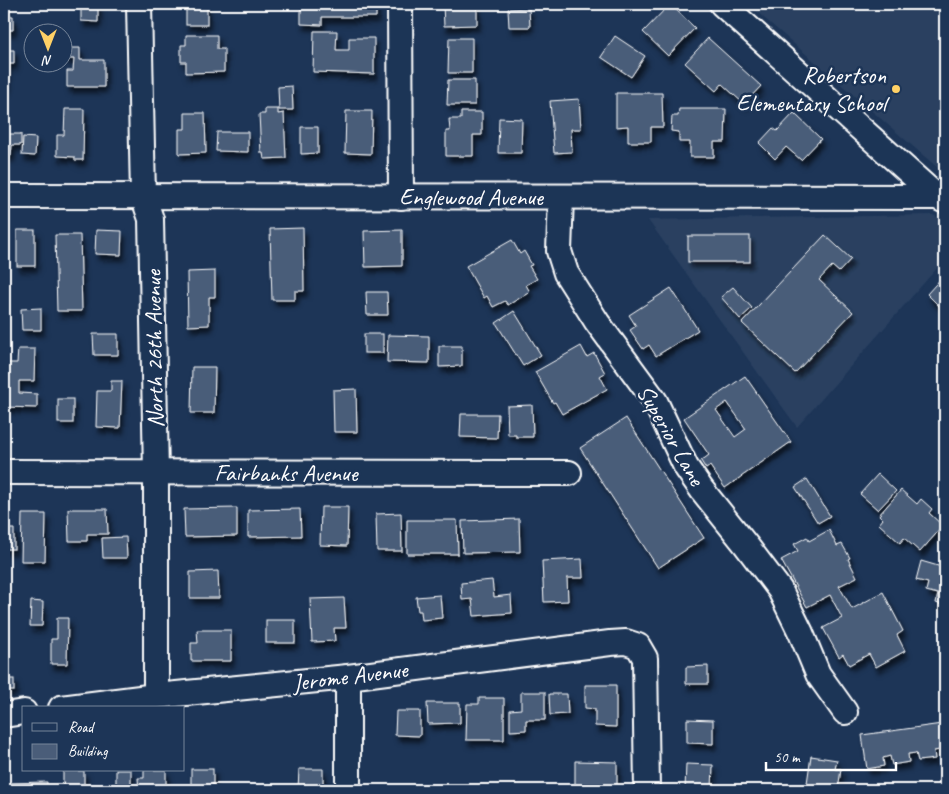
<svg xmlns="http://www.w3.org/2000/svg" width="949" height="794" viewBox="0 0 949 794" font-family="Caveat,sans-serif">
<defs>
<filter id="shadow"><feDropShadow dx="3" dy="5.5" stdDeviation="2.5" flood-color="#0009"/></filter>
</defs>
<rect width="100%" height="100%" fill="#1d3557"/>
<filter id="ink" filterUnits="userSpaceOnUse"><feTurbulence type="fractalNoise" baseFrequency=".02" numOctaves="2"/><feDisplacementMap in="SourceGraphic" scale="10" xChannelSelector="R" yChannelSelector="G"/><feConvolveMatrix kernelMatrix="1 2 1 2 8 2 1 2 1" color-interpolation-filters="sRGB"/></filter>
<g filter="url(#ink)">
<g fill="#2a4161">
<path d="M748,4H945V174Z"/>
<path d="M933,215L945,221V259L797,427L648,220Z"/>
</g>
<g fill="#4a5d79" stroke="#fff" fill-rule="evenodd" filter="url(#shadow)">
<path d="M4,4H6V16H13V30H4Z"/>
<path d="M81,4H98V22L81,21Z"/>
<rect x="186" y="4" width="21" height="21"/>
<path d="M301,4H376V17H322V25L301,24Z"/>
<path d="M443,4H477V25L444,26Z"/>
<path d="M670,4L695,28L668,56L643,32Z"/>
<path d="M529,8L530,27H509L508,9Z"/>
<path d="M314,31H337L336,50H349V38H374V74L313,72Z"/>
<path d="M186,35H217V49H224V72L186,73V62H181V45H186Z"/>
<path d="M615,36L645,56L631,77L601,57Z"/>
<path d="M449,38H472V73H448Z"/>
<path d="M708,38L761,86L744,104L722,84L716,91L685,63Z"/>
<path d="M66,48H80V60H104V87H67V71H73L74,59H66Z"/>
<path d="M4,50H14V64H7V87H4Z"/>
<path d="M448,80H475V105H447Z"/>
<path d="M292,86L293,110H279L278,87Z"/>
<path d="M616,93H662L663,127H651V142H628V126L616,127Z"/>
<path d="M579,99L581,129H571L572,152L554,153L550,101Z"/>
<path d="M65,109H84L83,160H75V157L57,156V135H64Z"/>
<path d="M265,109H278V114L284,113L286,158L264,159L263,153H261L259,114H265Z"/>
<path d="M679,109H726L725,142H714V157H690V142H679V132L671,131L672,116H678Z"/>
<path d="M346,111H372L371,154L345,153Z"/>
<path d="M461,112H482V135H473V156H446V131H450L449,119H461Z"/>
<path d="M185,113H205L206,153L179,154V129H185Z"/>
<path d="M794,113L821,139L801,160L786,147L775,159L759,143L773,128L777,131Z"/>
<path d="M499,118L522,119L521,153H498Z"/>
<path d="M301,127H318V153L301,154Z"/>
<path d="M217,132H248V152L216,151Z"/>
<path d="M4,134H21V145H12L11,156H4Z"/>
<path d="M23,137L36,138L35,156L22,155Z"/>
<path d="M303,228L304,291H295V300H272L270,229Z"/>
<rect x="17" y="230" width="18" height="36"/>
<path d="M96,230L122,231L121,255L95,254Z"/>
<path d="M402,230V266L365,267L364,231Z"/>
<path d="M55,235H80L82,311H57Z"/>
<path d="M825,235L851,259L839,272L832,266L819,280L853,312L795,373L742,323Z"/>
<rect x="688" y="236" width="62" height="26"/>
<path d="M512,240L520,254L524,251L532,265L529,266L537,279L526,285L530,292L508,305L505,301L493,307L487,296L484,298L466,266Z"/>
<path d="M215,271V297H209V325L188,326L187,272Z"/>
<path d="M945,274V312L927,294Z"/>
<path d="M733,287L752,308L740,319L721,297Z"/>
<path d="M671,288L698,330L656,356L649,345L643,349L630,330L636,326L629,315Z"/>
<path d="M366,292H387L388,315H367Z"/>
<path d="M41,308V330H22L21,309Z"/>
<path d="M514,311L541,355L523,366L496,323Z"/>
<path d="M93,334H118V355H94Z"/>
<rect x="364" y="334" width="19" height="19"/>
<path d="M388,335L429,336V363L387,362Z"/>
<path d="M439,346H462V366L439,367Z"/>
<path d="M581,346L587,357L594,353L605,373L600,376L607,389L562,414L555,402L553,403L535,372Z"/>
<path d="M18,349H35L34,381H19V393L37,394V408L4,407V363H17Z"/>
<path d="M192,367H215L214,413H191Z"/>
<path d="M745,376L791,442L725,488L710,466L706,469L701,461L709,455L684,418ZM727,402L746,429L735,437L716,410Z"/>
<path d="M111,381H122L120,428L96,427L97,391H111Z"/>
<path d="M356,389L357,432H334L333,390Z"/>
<rect x="58" y="399" width="15" height="24"/>
<path d="M532,405L533,437H516V435H508L507,406Z"/>
<path d="M461,414H498L497,438L460,437Z"/>
<path d="M626,418L704,538L658,568L580,448Z"/>
<path d="M878,474L896,491L878,510L860,494Z"/>
<path d="M807,479L830,516L818,523L795,487Z"/>
<path d="M901,490L917,504L921,499L932,509L929,513L943,526L920,552L904,538L900,543L879,524L883,519L879,515Z"/>
<path d="M321,507H348L347,546L320,545Z"/>
<path d="M237,508V536L185,537L184,509Z"/>
<path d="M68,509H107L108,534H87V541H69Z"/>
<path d="M300,509L301,536L248,537V510Z"/>
<path d="M401,513L402,551H377L376,514Z"/>
<path d="M22,514H46L45,561H21Z"/>
<path d="M519,519L520,552L463,553L462,521Z"/>
<path d="M407,520H457L458,554H407Z"/>
<rect x="4" y="529" width="10" height="20"/>
<path d="M829,530L837,546L842,544L850,558L848,559L857,577L839,586L852,609L883,592L903,631L897,635L905,651L876,667L869,654L849,665L843,654L839,657L823,628L842,618L830,595L807,607L781,560L798,551L794,544L807,537L809,541Z"/>
<path d="M126,537L127,558H103L102,538Z"/>
<path d="M582,559L583,578H567L568,601L544,602L542,561Z"/>
<path d="M921,561L945,568V606L936,603L938,594L926,591L928,583L916,580Z"/>
<path d="M218,571L219,598H190V572Z"/>
<path d="M492,580L494,597L511,595L512,613L474,616L472,599L462,600L461,583Z"/>
<path d="M440,595L442,618L422,620L421,611H418L416,597Z"/>
<path d="M344,598L346,628H334L335,641L312,642L310,599Z"/>
<path d="M31,601L43,602L42,626H30Z"/>
<path d="M57,618H68L67,664H51V639H57Z"/>
<rect x="266" y="620" width="29" height="23"/>
<path d="M197,630H231V661H191V643H198Z"/>
<path d="M708,666V684H686V667Z"/>
<rect x="4" y="679" width="10" height="12"/>
<path d="M585,685H616V727L595,726V709L585,708Z"/>
<path d="M521,692H545V720H526V730L510,731V710L521,709Z"/>
<path d="M549,694H567L568,714L550,715Z"/>
<path d="M479,698H504V740H466L467,704H479Z"/>
<path d="M427,703H460V723L428,724Z"/>
<path d="M396,711H420V736L395,735Z"/>
<path d="M687,719L713,720V744L687,743Z"/>
<path d="M942,724L945,749L934,751L935,759L918,761L916,753L908,754L909,762L892,765L890,756L883,758L884,766L867,769L862,735Z"/>
<path d="M811,756L837,760L835,769H841L838,790H806Z"/>
<path d="M575,761L617,762V790H575Z"/>
<path d="M686,764L713,765L712,790H685Z"/>
<rect x="191" y="769" width="22" height="21"/>
<path d="M299,769H323V790H298Z"/>
<rect x="116" y="770" width="15" height="16"/>
<path d="M144,770H166V790H139L138,778H144Z"/>
<rect x="63" y="771" width="21" height="19"/>
<path d="M47,782V790H7L6,783Z"/>
</g>
<g fill="none" stroke-linecap="round" stroke-linejoin="round">
<defs>
<g id="minor">
<path d="M139,4L143,196L151,219L156,473V696"/>
<path d="M400,4L401,197"/>
<path d="M722,4L937,197L943,200"/>
<path d="M4,196L937,197"/>
<path d="M561,197L559,251L566,273L597,322L655,401L686,467L702,490L746,545L780,590L801,633L818,674L845,712"/>
<path d="M4,472L569,473"/>
<path d="M348,677V790"/>
<path d="M61,708L156,696L348,677L610,643L626,642L638,646L645,658L647,790"/>
<path d="M4,715L24,712"/>
</g>
</defs>
<use href="#minor" stroke="#fff" stroke-width="28"/>
<use href="#minor" stroke="#1d3557" stroke-width="24"/>
</g>
</g>
<circle fill="#ffd166" stroke="#1d3557" stroke-width="2" cx="896" cy="89" r="5"/>
<g text-anchor="middle" stroke-width="5" stroke-linejoin="round" paint-order="stroke">
<g font-size="24" fill="#fff" stroke="#1d3557" text-anchor="end">
<text x="886" y="83">Robertson<tspan x="886" dy="28">Elementary School</tspan></text>
</g>
<g font-size="24" fill="#fff" stroke="#1d3557">
<text x="471" y="205">Englewood Avenue</text>
<text transform="translate(154 349) rotate(-91)" y="8">North 26th Avenue</text>
<text transform="translate(671 435) rotate(60)" y="8">Superior Lane</text>
<text x="286" y="481">Fairbanks Avenue</text>
<text transform="translate(350 676) rotate(-7)" y="8">Jerome Avenue</text>
</g>
</g>
<rect width="949" height="794" fill="none" stroke="#1d3557" stroke-width="20"/>
<rect x="10" y="10" width="929" height="774" fill="none" stroke="#fff" stroke-width="2" filter="url(#ink)"/>
<rect x="22" y="706" width="162" height="65" fill="#1d3557" stroke="#77869a"/>
<rect x="32" y="723" width="25" height="8" fill="#1d3557" stroke="#77869a"/>
<text x="68" y="732" font-size="15" fill="#ffffff">Road</text>
<rect x="32" y="744" width="25" height="15" fill="#4a5d79" stroke="#77869a"/>
<text x="68" y="756" font-size="15" fill="#ffffff">Building</text>
<g transform="translate(48 48) rotate(180)"><circle r="24" fill="#1d3557" stroke="#77869a"/>
<path d="M0-4L9 19L0 12L-9 19Z" fill="#ffd166"/>
<text y="-8" font-size="14" font-weight="bold" text-anchor="middle" fill="#ffffff">N</text>
</g>
<path d="M766 762v8h130v-8" fill="none" stroke="#ffffff" stroke-width="2.5"/>
<text x="774" y="762" font-size="15" fill="#ffffff" stroke="#1d3557" stroke-width="4" paint-order="stroke">50 m</text>
</svg>
